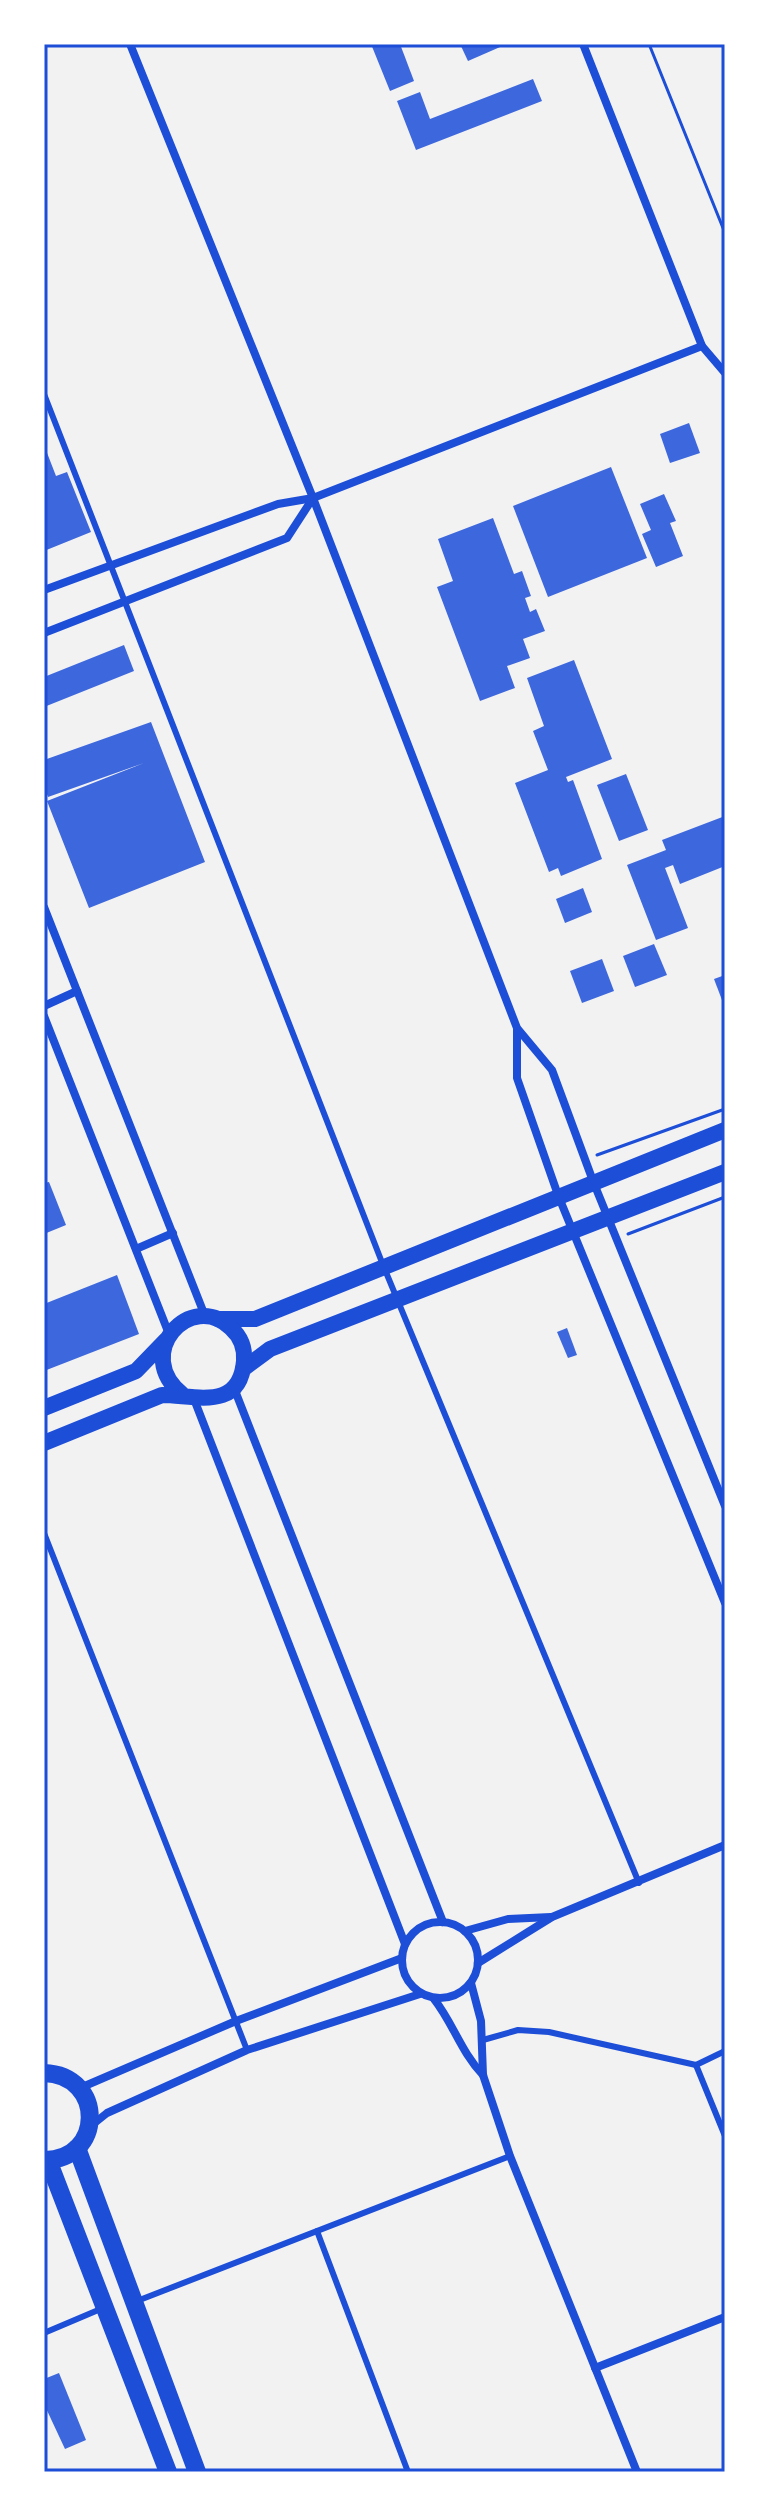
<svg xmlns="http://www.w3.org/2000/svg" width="769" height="2516" viewBox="0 0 769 2516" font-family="'Alegreya Sans',sans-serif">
<rect width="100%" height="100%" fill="#f2f2f2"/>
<g fill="#3d67dc">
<path d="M371,44H400L414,81L390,91Z"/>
<path d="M460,44H507L468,61Z"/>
<path d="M533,79L542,101L416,150L397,101L420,92L430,119Z"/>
<path d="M689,423L700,453L670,463L660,434Z"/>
<path d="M44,445L56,476L67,472L91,532L44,551Z"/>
<path d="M611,467L647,558L548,597L513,506Z"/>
<path d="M664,494L676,521L670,523L683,556L656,567L642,534L651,530L640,504Z"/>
<path d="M493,518L514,574L522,571L531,596L525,598L530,612L536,609L545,631L523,639L530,658L507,666L515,688L480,701L437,587L453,581L438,539Z"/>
<path d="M124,645L134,671L44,707V677Z"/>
<path d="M574,660L612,759L566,777L568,782L573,780L602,859L561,876L558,868L549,872L515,783L548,770L533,731L544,726L527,678Z"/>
<path d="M151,722L205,862L89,908L47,801L144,763L48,797L44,786V760Z"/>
<path d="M626,774L648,830L619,841L597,785Z"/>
<path d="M725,816V866L680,884L673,865L665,868L688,928L656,940L627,865L666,850L662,840Z"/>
<path d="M583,888L592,912L565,923L556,899Z"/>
<path d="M654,944L667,975L635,987L623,956Z"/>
<path d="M602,959L614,991L582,1003L570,971Z"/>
<path d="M725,975V1008L714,979Z"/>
<path d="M49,1182L66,1225L44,1234V1183Z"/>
<path d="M117,1275L139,1334L44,1371V1304Z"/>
<path d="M567,1328L577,1355L568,1358L557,1332Z"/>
<path d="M59,2373L86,2440L65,2449L44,2404V2379Z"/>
</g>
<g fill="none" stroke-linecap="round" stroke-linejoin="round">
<g stroke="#1d4ed8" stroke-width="3">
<path d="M649,44L725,233"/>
<path d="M597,1155L725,1109"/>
<path d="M628,1234L725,1197"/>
</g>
<g stroke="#1d4ed8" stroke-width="6">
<path d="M44,394L383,1265L639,1883"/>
<path d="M44,1533L247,2050"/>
<path d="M483,2040L518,2030L549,2032L696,2065L725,2051"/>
<path d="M696,2065L725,2136"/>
<path d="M317,2231L408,2472"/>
<path d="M137,2301L510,2156"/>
<path d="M44,2333L103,2308"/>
</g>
<g stroke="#1d4ed8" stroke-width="8">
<path d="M130,44L313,498L517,1028L552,1070L593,1181L725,1506"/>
<path d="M583,44L702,346L725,373"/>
<path d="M44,590L278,504L313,498L702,346"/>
<path d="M44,633L287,538L313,498"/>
<path d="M44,907L205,1316"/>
<path d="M44,1006L77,991"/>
<path d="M44,1016L169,1334"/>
<path d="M517,1029V1078L558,1195L725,1603"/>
<path d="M136,1249L173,1233"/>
<path d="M234,1388L443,1922"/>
<path d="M194,1399L405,1944"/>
<circle cx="440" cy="1960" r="38"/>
<path d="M465,1931L508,1919L551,1917"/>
<path d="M478,1963L552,1917L725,1845"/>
<path d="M471,1983L481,2021L483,2075L510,2156L637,2472"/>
<path d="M434,1999C453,2023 461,2052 483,2075"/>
<path d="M80,2088L236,2021L402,1958"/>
<path d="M92,2125L107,2113L247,2050L420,1994"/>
<path d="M595,2368L725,2317"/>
</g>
<g stroke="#1d4ed8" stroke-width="16">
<path d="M218,1319H255L725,1130"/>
<path d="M243,1369L270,1349L725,1172"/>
<path d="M44,1408L136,1371L166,1340"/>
<path d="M44,1443L162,1395C194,1395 240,1412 244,1361C245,1348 241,1337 231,1328C191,1289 131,1354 183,1395"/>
</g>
<g stroke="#1d4ed8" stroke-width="18">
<path d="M44,2073C106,2075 104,2161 44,2160"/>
<path d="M77,2148L197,2472"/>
<path d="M48,2160L168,2472"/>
</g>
</g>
<rect width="769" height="2516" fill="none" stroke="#ffffff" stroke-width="92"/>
<rect x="46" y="46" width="677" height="2424" fill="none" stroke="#1d4ed8" stroke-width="3"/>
</svg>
